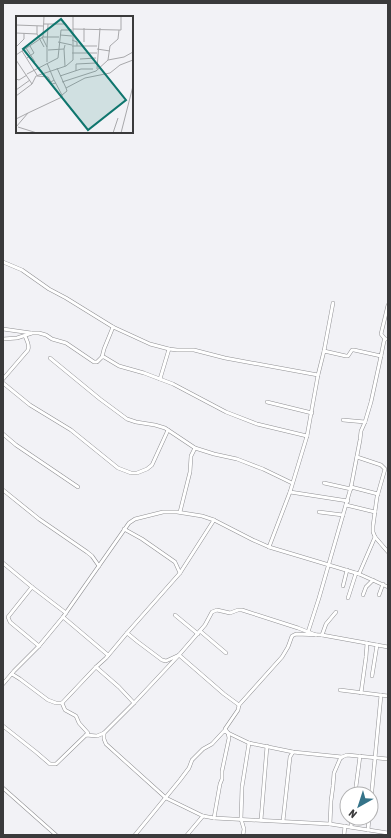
<svg xmlns="http://www.w3.org/2000/svg" width="391" height="838" viewBox="0 0 391 838" font-family="'Asap Condensed',sans-serif">
<rect width="100%" height="100%" fill="#f2f2f6"/>
<g fill="none" stroke-linecap="round" stroke-linejoin="round">
<defs>
<g id="minor">
<path d="M3,262L22,270L49,289L66,298L113,327L150,344L169,349L177,350H194L225,358L318,375L324,351L346,356H348L352,350H354L381,356L384,341L385,339H388"/>
<path d="M3,329L31,333"/>
<path d="M3,339L17,338L32,333H39L46,335L52,339L66,343L94,362H97L102,357H104L119,366L144,373L173,384L226,412L257,424L307,436"/>
<path d="M385,339L381,334L388,305"/>
<path d="M324,351L333,303"/>
<path d="M102,357L104,349L113,327"/>
<path d="M50,358L100,399L127,419L136,422L155,425L165,428L195,448L214,454L237,459L263,469L292,483"/>
<path d="M3,379L28,350C30,345 27,341 25,336"/>
<path d="M160,379L169,349"/>
<path d="M3,383L30,405L71,430L118,468L131,473H137L147,469L152,465L168,430"/>
<path d="M267,402L312,413"/>
<path d="M343,420L365,422"/>
<path d="M3,434L16,445L78,487"/>
<path d="M357,457L381,465L385,469L377,497L373,526V532L375,537L388,552"/>
<path d="M324,483L351,489"/>
<path d="M3,490L39,519L87,552L92,556L99,566"/>
<path d="M290,492L348,501"/>
<path d="M378,494L351,487L360,440L361,431L365,422L371,402L381,356"/>
<path d="M346,505L375,512"/>
<path d="M180,512L190,472L191,456L195,448"/>
<path d="M319,512L343,515"/>
<path d="M124,529L142,539L175,562L180,573"/>
<path d="M269,547L290,492L307,436L318,375"/>
<path d="M3,563L32,587"/>
<path d="M359,574L375,537"/>
<path d="M343,586L347,570"/>
<path d="M363,595L366,587L373,580"/>
<path d="M379,595L383,584"/>
<path d="M348,598L356,573"/>
<path d="M175,615L198,634"/>
<path d="M63,617L108,655"/>
<path d="M200,631L226,653"/>
<path d="M308,632L319,598L351,487"/>
<path d="M127,633L180,573L214,520"/>
<path d="M322,635L326,624L336,612"/>
<path d="M39,646L10,622L8,617L32,587L66,613"/>
<path d="M12,674L20,679L48,700L56,703H62L65,710L76,716L79,723L88,733L86,735"/>
<path d="M372,676L377,645"/>
<path d="M3,684L14,671L39,646L63,617L129,523L135,519L163,512H177L202,516L214,520L253,540L269,547L359,574L388,587"/>
<path d="M340,690L388,696"/>
<path d="M361,693L366,657L367,643"/>
<path d="M62,703L96,667"/>
<path d="M134,703L119,687L96,667L106,658L127,633L138,642L162,660L166,661L179,655L224,694L239,705"/>
<path d="M3,726L36,752L50,764H56L86,735L97,736L104,733L134,703L179,655L205,625L212,612L217,610L230,613L238,610H242L298,628L316,635"/>
<path d="M104,733V739L106,744L166,798L203,816L214,818L330,824L388,833"/>
<path d="M3,788L56,835"/>
<path d="M355,794L360,756"/>
<path d="M371,800L381,695"/>
<path d="M214,818L220,784L222,779V771L229,738L228,733L225,729L238,710L239,705L282,657L288,647L292,636L296,634L322,635L388,647"/>
<path d="M261,820L267,746"/>
<path d="M283,821L290,757L293,752"/>
<path d="M330,824L331,801L333,786L334,773L340,759L342,757L347,755L388,759"/>
<path d="M351,827L352,818"/>
<path d="M368,830L369,818"/>
<path d="M135,835L180,780L189,768L192,760L203,749L212,744L224,731L249,743L293,752L342,757"/>
<path d="M187,835L203,816"/>
<path d="M243,835L244,829L241,819L242,787L249,743"/>
<path d="M344,835L345,826"/>
</g>
</defs>
<use href="#minor" stroke="#909093" stroke-width="4"/>
<use href="#minor" stroke="#fff" stroke-width="3"/>
</g>
<g transform="translate(16 16)">
<rect width="117" height="117" fill="#f2f2f6"/>
<path fill="none" stroke="#a8a8ab" stroke-width="1" d="M50,0H103M27,8H48M0,9L27,10M68,12V26M57,13L103,14M0,17L21,18V10M21,18L28,31M44,19L56,20M26,21L31,31V46M27,21L28,0M56,24L61,26V30H56M42,26L56,29M1,30L8,23V17M61,30H81M31,31L32,8M10,32L19,46M48,33L49,50M81,33L94,35M32,34L48,33L49,29M6,35L21,59M56,37H81M0,39L27,21H43M11,42L18,37L14,30M64,43L80,42M0,44L16,68L0,80M92,44L108,41L117,36M31,47L38,64M41,52L50,72M81,53L84,12M60,55V48L80,47M11,58L42,42L45,14H56M21,60L32,61L36,68L40,67M44,60L65,53H77M0,63L3,64L11,59M35,66L38,64L46,79M46,66L80,55L92,44L94,30L102,23L103,14H105V0M16,68L20,60L50,50L57,44V1M0,74L14,64M0,103L12,97M0,111L12,97L46,81V79L51,75L50,72L69,62L94,57L104,49L117,44M2,111L21,117M97,117L102,102M105,117L117,70"/>
<path fill="#0f766e" fill-opacity="0.15" stroke="#0f766e" stroke-width="2" d="M45,3L110,84L72,114L7,33Z"/>
<rect width="117" height="117" fill="none" stroke="#3a3a3b" stroke-width="2"/>
</g>
<rect width="391" height="838" fill="none" stroke="#3a3a3b" stroke-width="8"/>
<g transform="translate(359 806) rotate(219)"><circle r="19" fill="#ffffff" stroke="#b0b0b1"/>
<path d="M0-3L7 15L0 10L-7 15Z" fill="#357389"/>
<text y="-6" font-size="11" font-weight="bold" text-anchor="middle" fill="#3a3a3b">N</text>
</g>
</svg>
